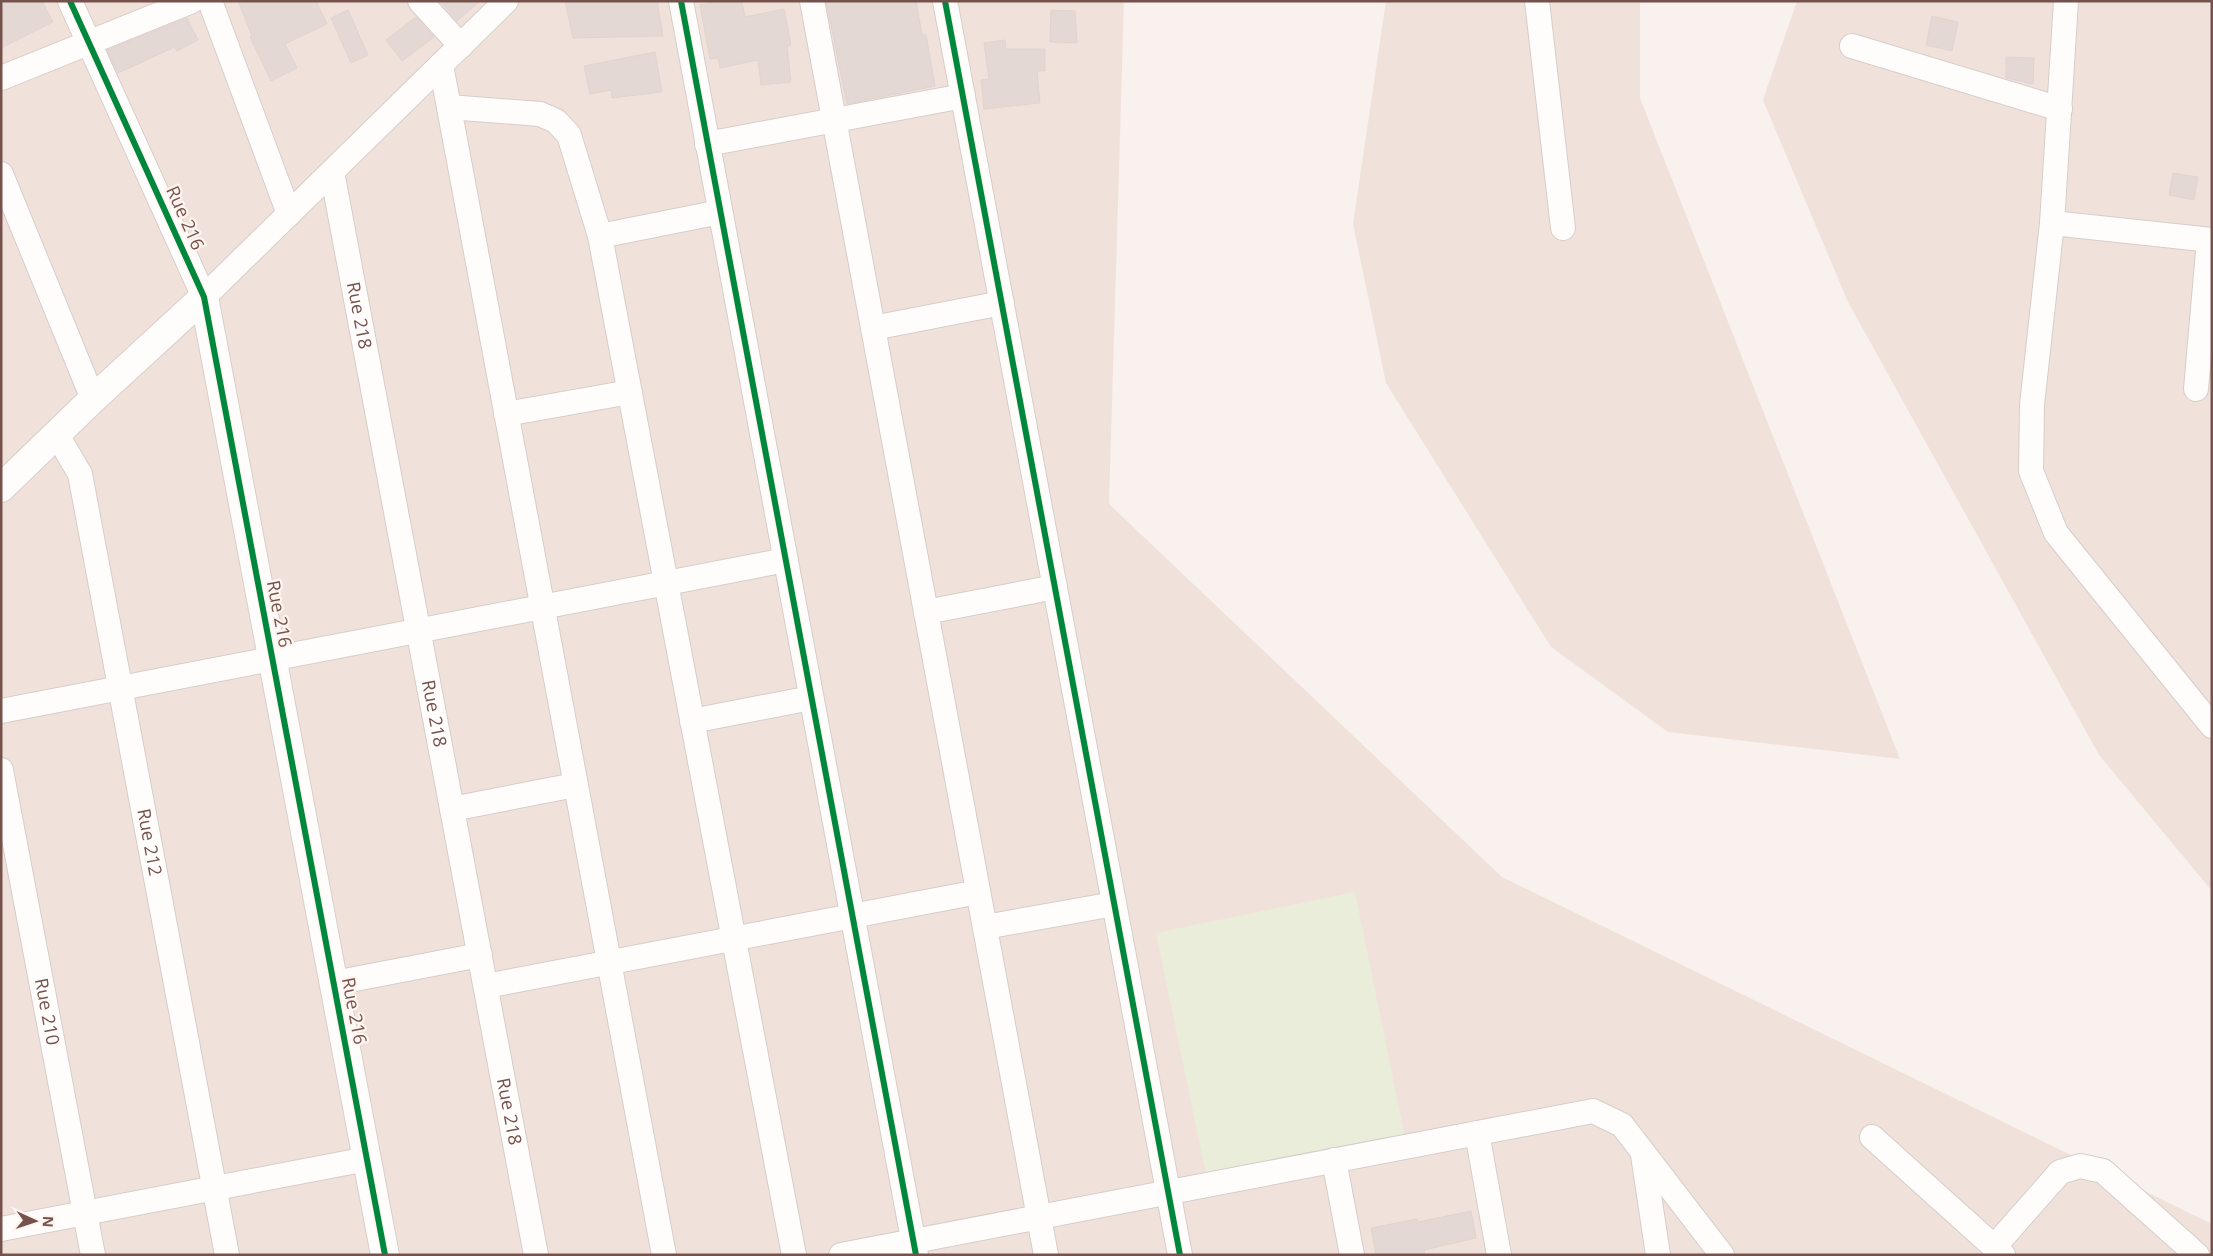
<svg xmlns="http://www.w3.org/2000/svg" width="2213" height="1256" viewBox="0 0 2213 1256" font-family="'Open Sans',sans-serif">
<rect width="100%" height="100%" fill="#f8f1ed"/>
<g fill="#f0e2db">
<path d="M1,1H1124L1109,504L1502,877L2212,1224V1255H1Z"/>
<path d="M1386,1H1640V98L1900,759L1668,732L1551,647L1386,383L1353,224Z"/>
<path d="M1797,1H2212V891L2099,755L1848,302L1763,100Z"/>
</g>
<path fill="#e9edd9" d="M1355,892L1405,1138L1207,1179L1156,933Z"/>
<g fill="#e4d8d5" stroke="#e1d3cf">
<path d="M1,1H42L53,22L1,48Z"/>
<path d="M238,1H316L327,24L285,44L297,68L271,81L250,37L252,36Z"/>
<path d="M440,1H480L457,21Z"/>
<path d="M565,1H657L663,36L573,38Z"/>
<path d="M720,1H742L745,17L784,9L791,45L787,46L791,82L761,85L758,60L720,68L718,58L710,59L700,5Z"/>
<path d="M826,1H916L922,35H926L935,86L847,104Z"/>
<path d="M348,10L368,55L351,63L331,18Z"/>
<path d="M1051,10L1075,11L1077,43L1050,42Z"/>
<path d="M1932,16L1958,22L1952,51L1926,45Z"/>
<path d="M416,17L434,37L402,61L386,40Z"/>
<path d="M187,18L198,40L177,51L175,47L118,73L107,50Z"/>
<path d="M1005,40L1006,49H1045V71H1037L1040,103L984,109L981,80L989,79L984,43Z"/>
<path d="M655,52L662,92L612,98L611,90L590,94L584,66Z"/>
<path d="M2006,57L2034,58L2033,84L2006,78Z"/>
<path d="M2173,173L2198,177L2194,200L2169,195Z"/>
<path d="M1471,1211L1476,1238L1424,1250L1425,1255H1376L1371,1228L1417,1219L1418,1222Z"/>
</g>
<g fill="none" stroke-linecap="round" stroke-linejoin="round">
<defs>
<g id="street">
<path d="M70,1L204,297L506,1"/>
<path d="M210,1L289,214"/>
<path d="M420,1L461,46"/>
<path d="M681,1L916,1255"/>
<path d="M812,1L1046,1255"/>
<path d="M945,1L1180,1255"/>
<path d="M1537,1L1563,228"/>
<path d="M2066,1L2052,223L2032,405L2031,471L2056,533L2212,726"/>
<path d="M1852,46L2060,109"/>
<path d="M441,65L664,1255"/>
<path d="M1,78L192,1"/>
<path d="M449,107L540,114L556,121L569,135L600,236L794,1255"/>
<path d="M707,144L963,96"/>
<path id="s1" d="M332,172L536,1255"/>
<path d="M1,174L93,399"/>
<path d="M2052,223L2212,240"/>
<path d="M600,236L720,212"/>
<path d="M873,328L1002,303"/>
<path d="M2196,389L2209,240"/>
<path d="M506,414L630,392"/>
<path id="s2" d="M57,435L80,474L227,1255"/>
<path d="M926,612L1055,587"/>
<path d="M1,711L786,560"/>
<path d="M692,721L811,698"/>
<path id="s3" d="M1,770L93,1255"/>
<path d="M452,809L575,785"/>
<path d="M985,927L1114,904"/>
<path d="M334,983L480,955"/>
<path d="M486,986L978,892"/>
<path d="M1477,1133L1499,1255"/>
<path d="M1872,1137L2003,1255"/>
<path d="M1643,1155L1658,1255"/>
<path d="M1334,1160L1352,1255"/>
<path d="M1,1229L367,1159"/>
<path d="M1995,1246L2060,1172L2080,1166L2103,1171L2197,1255"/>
<path d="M841,1255L1593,1111L1622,1125L1722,1255"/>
</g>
<g id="secondary">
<path d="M204,297L385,1255"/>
<path d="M1,488L93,399L204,297"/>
</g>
</defs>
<use href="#street" stroke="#d6cdca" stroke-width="26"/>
<use href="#secondary" stroke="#d9cecb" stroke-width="30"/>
<use href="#street" stroke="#fefdfc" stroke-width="24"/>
<use href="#secondary" stroke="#fefdfc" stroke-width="28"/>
<defs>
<g id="cycleway">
<path d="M70,1L204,297L385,1255"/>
<path d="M681,1L916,1255"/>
<path d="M945,1L1180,1255"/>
</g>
</defs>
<use href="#cycleway" stroke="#fef5f0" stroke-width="9"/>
<use href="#cycleway" stroke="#00873e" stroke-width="6"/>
</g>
<g text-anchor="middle" stroke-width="4.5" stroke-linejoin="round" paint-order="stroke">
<g font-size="18" fill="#76524d" stroke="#fef5f0">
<text transform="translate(185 218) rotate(66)" y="6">Rue 216</text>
<text dy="6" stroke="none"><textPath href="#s1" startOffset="146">Rue 218</textPath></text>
<text transform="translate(279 614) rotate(79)" y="6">Rue 216</text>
<text dy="6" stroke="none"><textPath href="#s1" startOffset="551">Rue 218</textPath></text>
<text dy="6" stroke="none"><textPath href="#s2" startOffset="420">Rue 212</textPath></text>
<text transform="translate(354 1011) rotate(79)" y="6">Rue 216</text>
<text dy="6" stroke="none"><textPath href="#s3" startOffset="246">Rue 210</textPath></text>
<text dy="6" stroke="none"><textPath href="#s1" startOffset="956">Rue 218</textPath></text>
</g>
</g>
<rect width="2213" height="1256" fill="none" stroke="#76524d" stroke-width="5"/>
<g transform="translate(35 1221) rotate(93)" stroke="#fef5f0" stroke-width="4" paint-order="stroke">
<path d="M0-4L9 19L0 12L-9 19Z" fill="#76524d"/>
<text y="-8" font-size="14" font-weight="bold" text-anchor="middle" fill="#76524d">N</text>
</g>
</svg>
